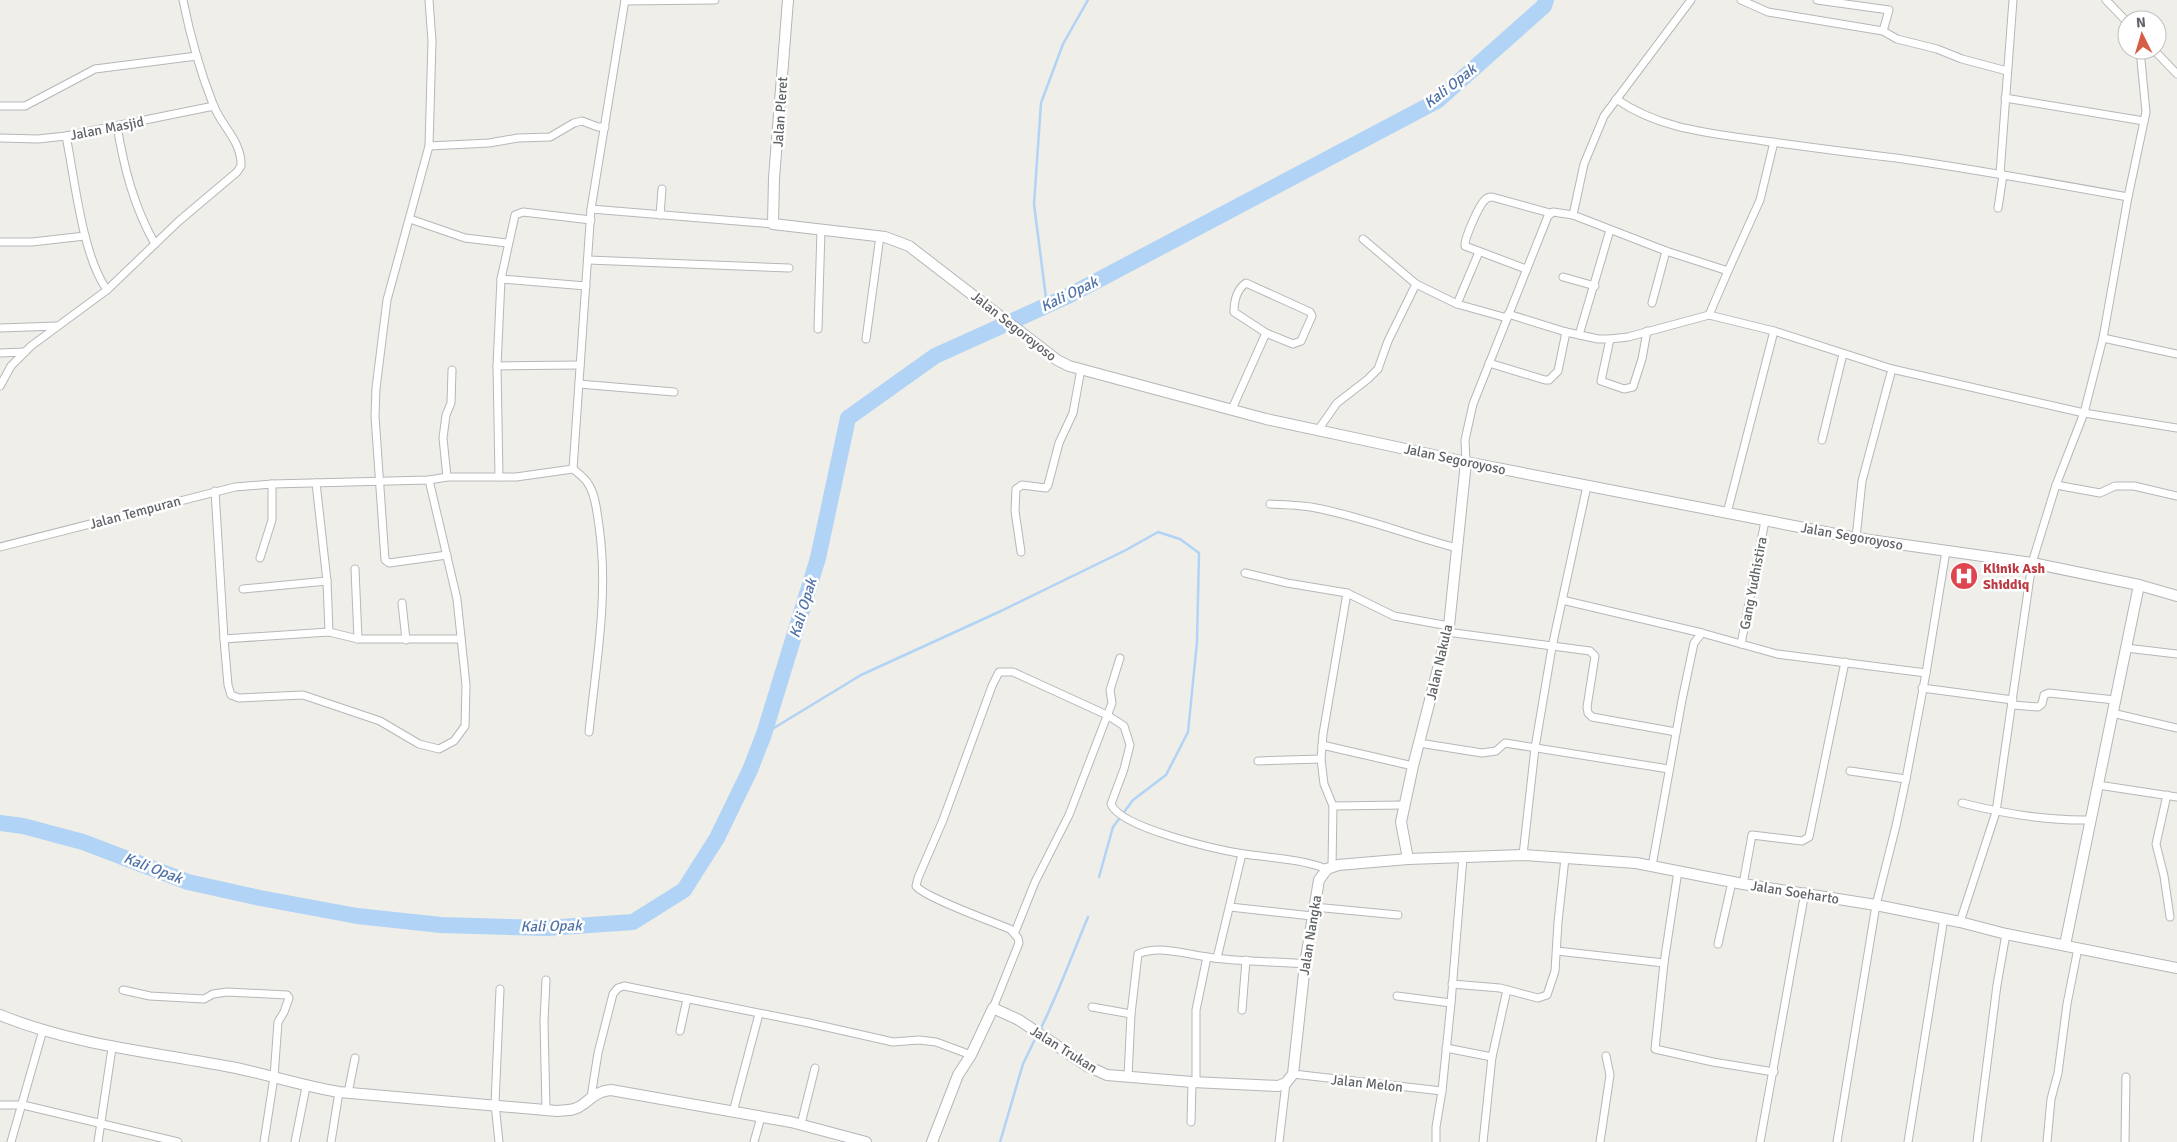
<svg xmlns="http://www.w3.org/2000/svg" width="2177" height="1142" viewBox="0 0 2177 1142" font-family="Signika,sans-serif">
<rect width="100%" height="100%" fill="#efeee8"/>
<g fill="none" stroke-linecap="round" stroke-linejoin="round">
<g stroke="#b1d3f6" stroke-width="2.5">
<path d="M1047,306L1034,204L1041,103L1063,44L1088,0"/>
<path d="M764,734L861,675L1001,611L1126,550L1158,532L1180,539L1199,553L1197,642L1188,732L1166,775L1133,800L1113,827L1099,877"/>
<path d="M1040,1030C1058,994 1072,955 1088,917"/>
<path d="M1000,1142L1023,1064L1037,1035"/>
</g>
<path stroke="#b1d3f6" stroke-width="16" d="M0,823L23,826L83,842L188,882L260,898L357,916L441,925L547,928L633,922L684,890L717,838L750,770L764,734L818,558L848,418L935,356L1070,295L1437,101L1544,6L1546,0"/>
<defs>
<g id="street">
<path d="M429,0L432,41L429,146L489,143L518,138L550,137L574,123L582,121L598,127H605"/>
<path d="M1741,0L1768,12L1883,31L1897,39L1937,49L1962,59L2007,71"/>
<path d="M1817,0L1889,10L1883,31"/>
<path d="M2106,0L2127,22"/>
<path d="M625,1L715,0"/>
<path d="M2154,50L2177,74"/>
<path d="M2005,98L2144,121"/>
<path d="M1616,99C1661,130 1711,133 1764,141C1808,147 1852,153 1896,158C1973,169 2051,183 2128,197L2146,112L2140,50"/>
<path d="M0,106H25L95,69L197,56"/>
<path d="M117,126C124,168 134,207 155,244"/>
<path d="M66,136C75,180 82,255 107,290"/>
<path d="M0,138L38,139L66,136L214,106"/>
<path d="M429,146L387,300L376,388L375,416L385,560L389,563L447,555"/>
<path d="M2000,174L2013,0"/>
<path d="M1998,208L2003,175"/>
<path d="M591,209L773,224"/>
<path d="M660,215L662,189"/>
<path d="M1573,215L1666,251L1728,271L1709,315"/>
<path d="M410,219L465,238L507,243"/>
<path d="M1363,239L1416,284L1457,304L1507,318"/>
<path d="M0,242H32L85,236"/>
<path d="M588,260L789,268"/>
<path d="M1526,269L1465,246C1464,239 1479,205 1485,200C1487,197 1489,197 1492,197L1550,213"/>
<path d="M1728,271L1760,200L1774,142"/>
<path d="M1563,277L1595,286"/>
<path d="M501,279L586,286"/>
<path d="M1246,283L1310,312L1312,316L1301,341L1293,344L1266,333L1234,312C1234,301 1236,290 1246,283Z"/>
<path d="M1652,303L1666,251"/>
<path d="M1457,304L1479,252"/>
<path d="M1508,314L1566,332L1598,339H1610L1628,337L1709,315L1774,331L1892,369L2084,413L2177,428"/>
<path d="M0,328L57,326"/>
<path d="M818,329L821,230"/>
<path d="M1579,335L1610,230"/>
<path d="M2103,338L2177,354"/>
<path d="M866,339L880,236"/>
<path d="M1610,339L1601,381L1624,389L1633,387L1642,359L1647,331"/>
<path d="M0,353L25,352"/>
<path d="M1489,363L1545,380H1549L1558,371L1566,332"/>
<path d="M497,366L580,365"/>
<path d="M579,384L674,392"/>
<path d="M0,386L11,366L31,346L107,290L179,221L237,172L241,166C242,141 221,126 213,104C200,71 190,35 183,0"/>
<path d="M1232,409L1266,333"/>
<path d="M1318,430L1337,403L1368,379L1378,369L1388,341L1416,284"/>
<path d="M1822,440L1843,354"/>
<path d="M1466,462L1465,440L1473,404L1548,216L1553,212L1573,215L1584,164L1604,116L1691,0"/>
<path d="M573,469C579,474 585,478 589,485C596,497 597,513 599,526C609,595 596,664 589,732"/>
<path d="M447,477L443,438L446,415L451,403L452,370"/>
<path d="M499,477L497,366L501,279L515,215L523,212L591,220"/>
<path d="M316,483L327,581L329,632"/>
<path d="M2056,485L2100,493L2115,486H2134L2177,496"/>
<path d="M215,491L224,639L228,685L231,695L239,698L303,695L380,721L419,744L439,749L454,741L465,726L466,685L457,599L429,480"/>
<path d="M1270,504C1286,505 1301,505 1316,508C1364,517 1410,536 1457,548"/>
<path d="M1727,513L1774,331"/>
<path d="M1856,538L1862,481L1892,369"/>
<path d="M0,547L235,487L272,484L429,480L447,477H516L573,469L591,209L625,0"/>
<path d="M1021,552L1015,511L1016,489L1022,485L1046,488L1048,485L1059,443L1073,413L1081,369"/>
<path d="M260,558L272,520V484"/>
<path d="M355,569L358,639"/>
<path d="M1245,573L1287,583L1347,593L1394,616L1449,626"/>
<path d="M243,589L327,581"/>
<path d="M1562,600L1702,633L1777,654L1926,673"/>
<path d="M402,603L406,640"/>
<path d="M1447,632L1590,651L1595,656L1587,707L1588,713L1592,717L1676,732"/>
<path d="M224,639L329,632L358,639H461"/>
<path d="M1741,644L1765,521"/>
<path d="M2126,648L2177,654"/>
<path d="M1922,688L2013,700"/>
<path d="M2013,705L2038,707L2042,704L2044,695L2049,693L2115,700"/>
<path d="M2112,713L2177,728"/>
<path d="M1419,743L1482,753L1496,751L1505,743L1669,769"/>
<path d="M1322,745L1413,766"/>
<path d="M1258,761L1321,759"/>
<path d="M1850,771L1906,779"/>
<path d="M2098,785L2177,797"/>
<path d="M2167,795L2156,844L2164,876L2170,917"/>
<path d="M1962,803C2005,814 2046,821 2091,820"/>
<path d="M1333,806L1404,805"/>
<path d="M1523,855L1535,748L1552,647L1587,486"/>
<path d="M1652,866L1682,700L1694,643L1702,633"/>
<path d="M1332,867L1333,806L1324,784L1321,759L1323,734L1347,593"/>
<path d="M1678,871L1664,963L1655,1049L1713,1062L1774,1072"/>
<path d="M1743,884L1752,835L1802,841L1809,837L1845,662"/>
<path d="M1230,907L1312,916"/>
<path d="M1314,907L1398,915"/>
<path d="M1960,922L1996,812L2032,563L2056,485L2084,413L2103,338L2128,197"/>
<path d="M1015,932L1035,882L1069,815L1112,703L1110,690L1120,658"/>
<path d="M1718,944L1732,882"/>
<path d="M1557,951L1664,963"/>
<path d="M1217,958L1242,854"/>
<path d="M546,980L544,1021L546,1110"/>
<path d="M1452,984L1500,988L1538,998L1547,995L1555,971L1558,922L1565,858"/>
<path d="M123,990L150,996L204,999L213,994L227,992L287,995L289,998L284,1012L278,1022L274,1077L264,1142"/>
<path d="M1397,996L1451,1003"/>
<path d="M1092,1007L1131,1014"/>
<path d="M993,1008L1019,943L1018,938L1010,929C993,922 924,897 916,886L918,878L943,820L992,686L999,672H1013L1107,715L1124,726L1130,745L1124,769L1111,804C1120,828 1219,850 1244,854C1272,858 1301,859 1327,869"/>
<path d="M1242,1010L1246,960"/>
<path d="M680,1031L687,999"/>
<path d="M1446,1048L1492,1057"/>
<path d="M1293,1074L1442,1091"/>
<path d="M1128,1077L1131,1014L1138,954C1160,945 1185,954 1207,957C1239,962 1272,961 1305,964"/>
<path d="M1196,1082V1010L1207,957"/>
<path d="M348,1093L355,1058"/>
<path d="M591,1097L598,1053L613,994L618,988L624,986L809,1023L893,1042L919,1040L936,1042L971,1055"/>
<path d="M0,1105H23L178,1142"/>
<path d="M733,1112L759,1014"/>
<path d="M1191,1122L1192,1082"/>
<path d="M801,1124L815,1068"/>
<path d="M11,1142L43,1030"/>
<path d="M98,1142L112,1048"/>
<path d="M295,1142L306,1087"/>
<path d="M331,1142L339,1092"/>
<path d="M499,1142L495,1104L500,989"/>
<path d="M754,1142L761,1117"/>
<path d="M1279,1142L1286,1083"/>
<path d="M1436,1142V1127L1442,1091L1451,1003L1463,857"/>
<path d="M1483,1142L1492,1057L1507,990"/>
<path d="M1600,1142L1610,1075L1606,1056"/>
<path d="M1760,1142L1805,892"/>
<path d="M1837,1142L1876,905L1896,826L1906,779L1926,673L1946,551"/>
<path d="M1908,1142L1944,918"/>
<path d="M1977,1142L1997,985L2006,934"/>
<path d="M2047,1142L2051,1099L2058,1073L2067,1004L2078,948"/>
<path d="M2125,1142L2126,1077"/>
</g>
<g id="secondary">
<path d="M788,0L774,178L773,224L885,237L909,246L1057,360L1069,366L1266,419L1466,462L1856,538L2032,563L2139,585L2177,596"/>
<path d="M1408,859L1401,822L1413,766L1449,626L1466,462"/>
<path d="M2065,945L2139,585"/>
<path d="M0,1015C74,1045 153,1052 231,1067C267,1074 302,1086 339,1092L557,1111C566,1110 575,1111 582,1105C592,1098 597,1091 611,1090L791,1122L866,1142"/>
<path d="M932,1142L958,1075L971,1055L993,1008L1019,1020L1087,1066L1107,1075L1192,1082L1278,1086L1286,1083L1293,1074L1305,964L1319,880L1327,869L1338,865L1408,859L1523,855L1636,863L1743,884L1876,905L1960,922L2006,934L2177,968"/>
</g>
</defs>
<use href="#street" stroke="#b5b7bb" stroke-width="9"/>
<use href="#secondary" stroke="#b4b6ba" stroke-width="12"/>
<use href="#street" stroke="#fff" stroke-width="7"/>
<use href="#secondary" stroke="#fff" stroke-width="10"/>
</g>
<defs>
<symbol id="hospital-disc" viewBox="-11 -11 22 22"><circle r="9.5" fill="#e0444e" stroke="#fff"/><path d="M-5-5h3v3.5h4V-5h3V5h-3V1.5h-4V5h-3Z" fill="#fff"/></symbol>
</defs>
<g fill-rule="evenodd">
<use href="#hospital-disc" x="1948" y="560" width="32" height="32"/>
</g>
<g text-anchor="middle" stroke-width="5" stroke-linejoin="round" paint-order="stroke">
<g font-size="14" fill="#5f6266" stroke="#fff">
<text transform="translate(780 112) rotate(-86)" y="5">Jalan Pleret</text>
<text transform="translate(107 128) rotate(-11)" y="5">Jalan Masjid</text>
<text transform="translate(1014 326) rotate(38)" y="5">Jalan Segoroyoso</text>
<text transform="translate(1455 459) rotate(12)" y="5">Jalan Segoroyoso</text>
<text transform="translate(135 512) rotate(-15)" y="5">Jalan Tempuran</text>
<text transform="translate(1852 536) rotate(10)" y="5">Jalan Segoroyoso</text>
<text transform="translate(1753 583) rotate(-79)" y="5">Gang Yudhistira</text>
<text transform="translate(1439 662) rotate(-77)" y="5">Jalan Nakula</text>
<text transform="translate(1795 892) rotate(9)" y="5">Jalan Soeharto</text>
<text transform="translate(1310 935) rotate(-81)" y="5">Jalan Nangka</text>
<text transform="translate(1064 1049) rotate(32)" y="5">Jalan Trukan</text>
<text transform="translate(1367 1083) rotate(6)" y="5">Jalan Melon</text>
</g>
<g font-size="14" font-weight="bold" fill="#be3a42" stroke="#fff" text-anchor="start">
<text x="1983" y="573">Klinik Ash<tspan x="1983" dy="16">Shiddiq</tspan></text>
</g>
<g font-size="15" font-style="italic" fill="#4f72a7" stroke="#fff">
<text transform="translate(1450 86) rotate(-38)" y="5">Kali Opak</text>
<text transform="translate(1069 294) rotate(-26)" y="5">Kali Opak</text>
<text transform="translate(803 608) rotate(-73)" y="5">Kali Opak</text>
<text transform="translate(153 868) rotate(21)" y="5">Kali Opak</text>
<text transform="translate(551 926) rotate(-1)" y="5">Kali Opak</text>
</g>
</g>
<g transform="translate(2142 35) rotate(355)"><circle r="24" fill="#ffffff" stroke="#bfc0c2"/>
<path d="M0-4L9 19L0 12L-9 19Z" fill="#d75e46"/>
<text y="-8" font-size="14" font-weight="bold" text-anchor="middle" fill="#5f6266">N</text>
</g>
</svg>
